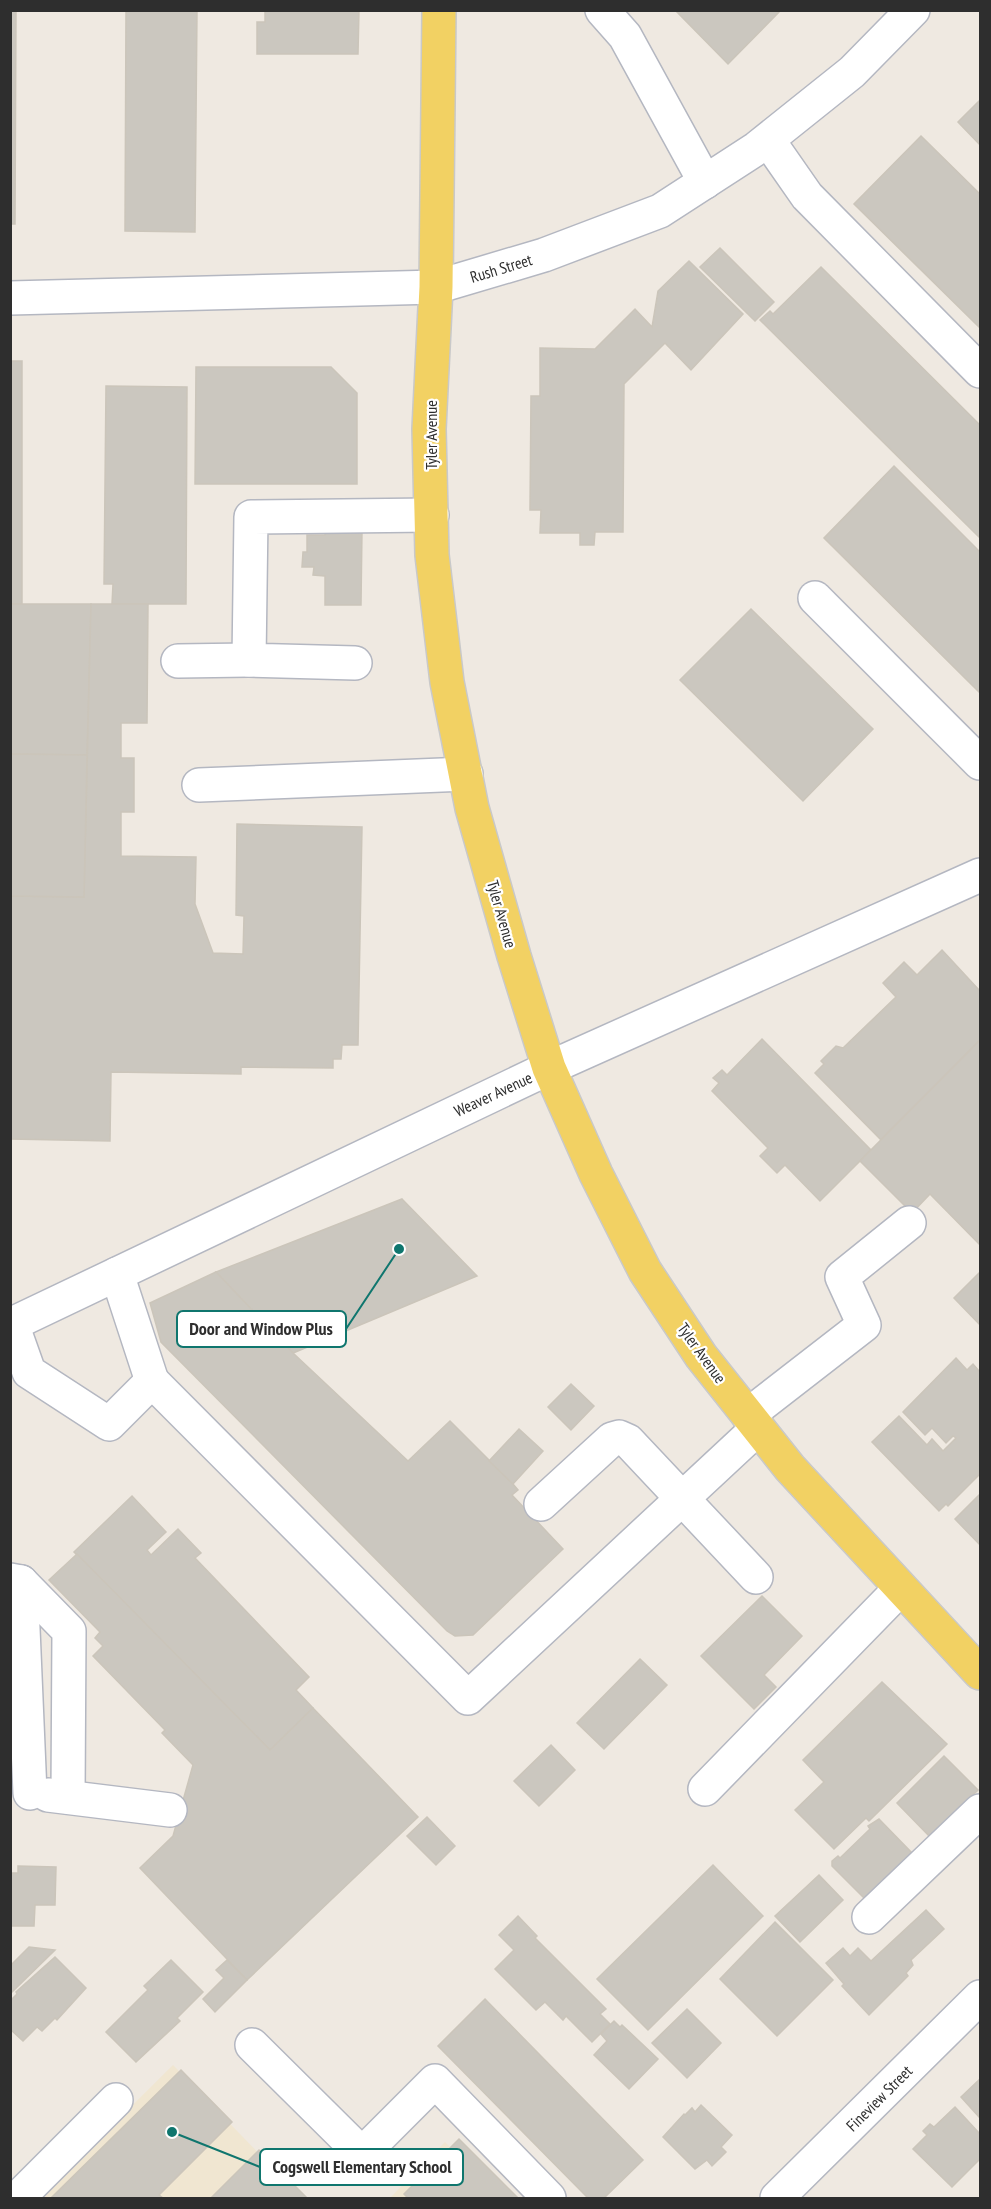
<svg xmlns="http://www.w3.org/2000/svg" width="991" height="2209" viewBox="0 0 991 2209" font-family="'PT Sans Narrow',sans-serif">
<rect width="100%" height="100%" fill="#efe9e1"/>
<g fill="#f0e6d1">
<path d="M173,2065L302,2198H39Z"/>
<path d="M445,2142L501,2198H390Z"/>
</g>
<g fill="#cbc7bf" stroke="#cbc5ba" stroke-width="1.5">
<path d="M10,10H16L15,224H10Z"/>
<path d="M126,10H197L195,232L125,231Z"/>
<path d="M265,10H359L358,54H257V22H265Z"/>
<path d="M675,10H781L728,64Z"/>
<path d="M980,100V145L958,122Z"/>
<path d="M921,136L980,194V328L854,204Z"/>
<path d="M720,248L774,302L755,321L700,267Z"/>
<path d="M689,261L743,314L691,370L665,343L624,384L623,532H595L594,545H580V533H540L541,510H530L531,396H540V348L595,349L635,309L652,327L658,291Z"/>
<path d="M821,267L980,425V538L760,320L770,311L773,314Z"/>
<rect x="10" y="361" width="12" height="243"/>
<path d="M196,367H331L357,393V484H195Z"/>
<path d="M106,386L187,387L186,604H112L113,584H104Z"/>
<path d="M894,466L980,552V693L824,538Z"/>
<path d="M325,530H362L361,605H325V576L313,575L314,567H302L303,552H307V535H325Z"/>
<path d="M10,604H91L87,755L10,754Z"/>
<path d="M91,604H148L147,723H121V758H134V812H121V856L196,857L195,904L213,953L243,954L244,916L236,915L237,824L362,827L358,1045H342L341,1059H333V1068L241,1067V1074L111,1072L110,1141L10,1139V896L84,897Z"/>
<path d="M751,609L873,729L803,801L680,680Z"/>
<path d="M10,754L87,755L84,897L10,896Z"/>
<path d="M942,950L980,991V1040L881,1140L815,1073L824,1064L821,1061L836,1046L843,1048L896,997L883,983L904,962L917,975Z"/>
<path d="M762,1039L871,1150L820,1201L785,1165L777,1173L760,1156L768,1148L712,1091L719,1083L713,1078L722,1070L727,1075Z"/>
<path d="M980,1040V1245L930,1194L912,1213L860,1161Z"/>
<path d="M402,1199L477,1276L293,1353L216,1272Z"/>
<path d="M216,1272L293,1353L408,1461L450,1421L513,1484L518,1490L512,1495L563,1549L473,1635L455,1636L447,1631L161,1342L150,1303Z"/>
<path d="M980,1272V1325L954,1298Z"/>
<path d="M956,1358L967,1370L973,1364L980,1372V1474L948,1506L946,1504L939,1511L872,1442L899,1416L927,1445L932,1439L943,1451L956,1438L953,1436L946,1443L932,1428L925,1435L903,1412Z"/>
<path d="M571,1384L594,1406L571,1430L548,1407Z"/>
<path d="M519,1429L543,1451L513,1484L489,1461Z"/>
<path d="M980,1494V1545L955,1519Z"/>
<path d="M132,1496L166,1532L147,1550L151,1555L178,1529L201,1553L195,1558L309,1677L296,1690L313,1708L270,1750L74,1552Z"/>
<path d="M77,1554L270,1750L313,1708L418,1817L247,1980L140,1868L173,1836L193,1765L162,1733L165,1730L93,1656L103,1646L95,1638L100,1632L49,1580Z"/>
<path d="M762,1596L802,1636L764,1675L776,1687L754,1709L701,1656Z"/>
<path d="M640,1659L667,1685L604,1749L577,1723Z"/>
<path d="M882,1682L947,1744L869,1821L866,1818L834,1849L795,1810L824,1782L803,1760Z"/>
<path d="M551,1745L575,1770L539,1806L514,1781Z"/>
<path d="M944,1756L978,1790L930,1837L897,1803Z"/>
<path d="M427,1817L455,1846L436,1865L407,1836Z"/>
<path d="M879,1819L914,1855L867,1901L832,1866V1861L838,1856L840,1858L870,1829L868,1826Z"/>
<path d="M713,1865L763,1916L648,2030L597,1979Z"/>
<path d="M18,1866L56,1867L55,1905H35L34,1926H10V1873H18Z"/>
<path d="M819,1875L843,1900L800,1942L775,1916Z"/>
<path d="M926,1910L944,1929L911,1960L913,1965L906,1973L908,1976L869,2015L842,1986L844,1984L826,1963L843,1948L850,1956L858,1948L871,1961Z"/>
<path d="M518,1916L537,1936L535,1938L606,2009L600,2014L610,2024L592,2042L566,2016L563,2020L545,2002L536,2010L495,1969L514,1950L499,1935Z"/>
<path d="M775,1922L833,1980L777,2036L720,1979Z"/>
<path d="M29,1947L55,1950L10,1994V1966Z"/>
<path d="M55,1957L86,1988L57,2020L55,2018L42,2031L37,2027L23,2041L10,2029V2001L17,1994L16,1992Z"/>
<path d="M171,1960L203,1992L177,2018L180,2021L136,2062L106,2032L148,1990L144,1986Z"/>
<path d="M227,1960L247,1980L215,2012L203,1999L224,1978L216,1970Z"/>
<path d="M485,1999L643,2160L604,2198H588L438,2046Z"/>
<path d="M687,2009L721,2043L687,2078L652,2043Z"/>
<path d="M614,2021L620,2027L622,2025L658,2059L629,2089L594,2055L607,2041L601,2034Z"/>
<path d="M181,2070L232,2122L159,2195L163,2198H51Z"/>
<path d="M980,2079V2118L961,2097Z"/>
<path d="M701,2105L732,2135L721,2147L726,2152L712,2166L707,2160L695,2169L663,2137L684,2114L685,2115L692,2108L695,2112Z"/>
<path d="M955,2107L980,2134V2159L952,2187L913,2149L927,2135L923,2131L930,2124L934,2127Z"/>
<path d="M459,2139L518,2198H408L404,2194Z"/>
<path d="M259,2150L307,2198H211Z"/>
</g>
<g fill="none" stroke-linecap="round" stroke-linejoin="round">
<defs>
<g id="minor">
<path d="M602,10L625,36L705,182"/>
<path d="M768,140L807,196L980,371"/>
<path d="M10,298L436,287L544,255L660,211L757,148L852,72L913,10"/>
<path d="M815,598L980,763"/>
<path d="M178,661L249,660"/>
<path d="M355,663L249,660L251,517L432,515"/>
<path d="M199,785L466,774"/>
<path d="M12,1324L29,1372L109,1424L152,1381L117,1274"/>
<path d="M10,1325L549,1068L980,875"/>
<path d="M152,1381L468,1698L758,1428"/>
<path d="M748,1415L864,1325L842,1277L909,1223"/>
<path d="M541,1504L612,1439L619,1437L628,1441L756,1577"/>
<path d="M10,1580L21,1582L69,1631L68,1797"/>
<path d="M21,1582L30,1793"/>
<path d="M705,1789L900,1589"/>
<path d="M48,1795L170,1810"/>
<path d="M869,1917L980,1811"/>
<path d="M252,2045L362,2154L435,2081L549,2198"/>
<path d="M18,2198L116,2100"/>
<path d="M777,2198L980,1997"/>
</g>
<path id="major" d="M439,10L436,287L429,429L432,555L447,682L472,808L514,956L549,1068L596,1174L645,1271L701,1356L790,1468L980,1673"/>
</defs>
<use href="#minor" stroke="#b4b7c1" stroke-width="36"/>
<use href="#major" stroke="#c9c9c9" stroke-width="36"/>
<use href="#minor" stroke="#fff" stroke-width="33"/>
<use href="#major" stroke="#f2d163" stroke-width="33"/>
</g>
<g text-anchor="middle" stroke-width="4.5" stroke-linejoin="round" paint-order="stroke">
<g font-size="16" fill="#2e2e2e" stroke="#fff">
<text transform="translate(501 268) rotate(-17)" y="6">Rush Street</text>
<text transform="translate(431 435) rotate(-90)" y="6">Tyler Avenue</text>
<text transform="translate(502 914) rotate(74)" y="6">Tyler Avenue</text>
<text transform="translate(493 1094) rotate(-25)" y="6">Weaver Avenue</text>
<text transform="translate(702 1353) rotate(54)" y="6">Tyler Avenue</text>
<text transform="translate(879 2098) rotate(-45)" y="6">Fineview Street</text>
</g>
</g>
<path fill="none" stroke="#0f766e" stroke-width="2" d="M399 1249L346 1329M172 2132L260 2167"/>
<g fill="#0f766e" stroke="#fff" stroke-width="2">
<circle cx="399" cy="1249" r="6"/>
<circle cx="172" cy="2132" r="6"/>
</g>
<g fill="#fff" stroke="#0f766e" stroke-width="2">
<rect x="177" y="1311" width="169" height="36" rx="6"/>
<rect x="260" y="2149" width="203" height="36" rx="6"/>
</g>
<g font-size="18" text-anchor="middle" font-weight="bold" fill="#2e2e2e">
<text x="261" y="1335">Door and Window Plus</text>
<text x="362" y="2173">Cogswell Elementary School</text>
</g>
<rect width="991" height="2209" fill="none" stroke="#2e2e2e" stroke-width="24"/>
</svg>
